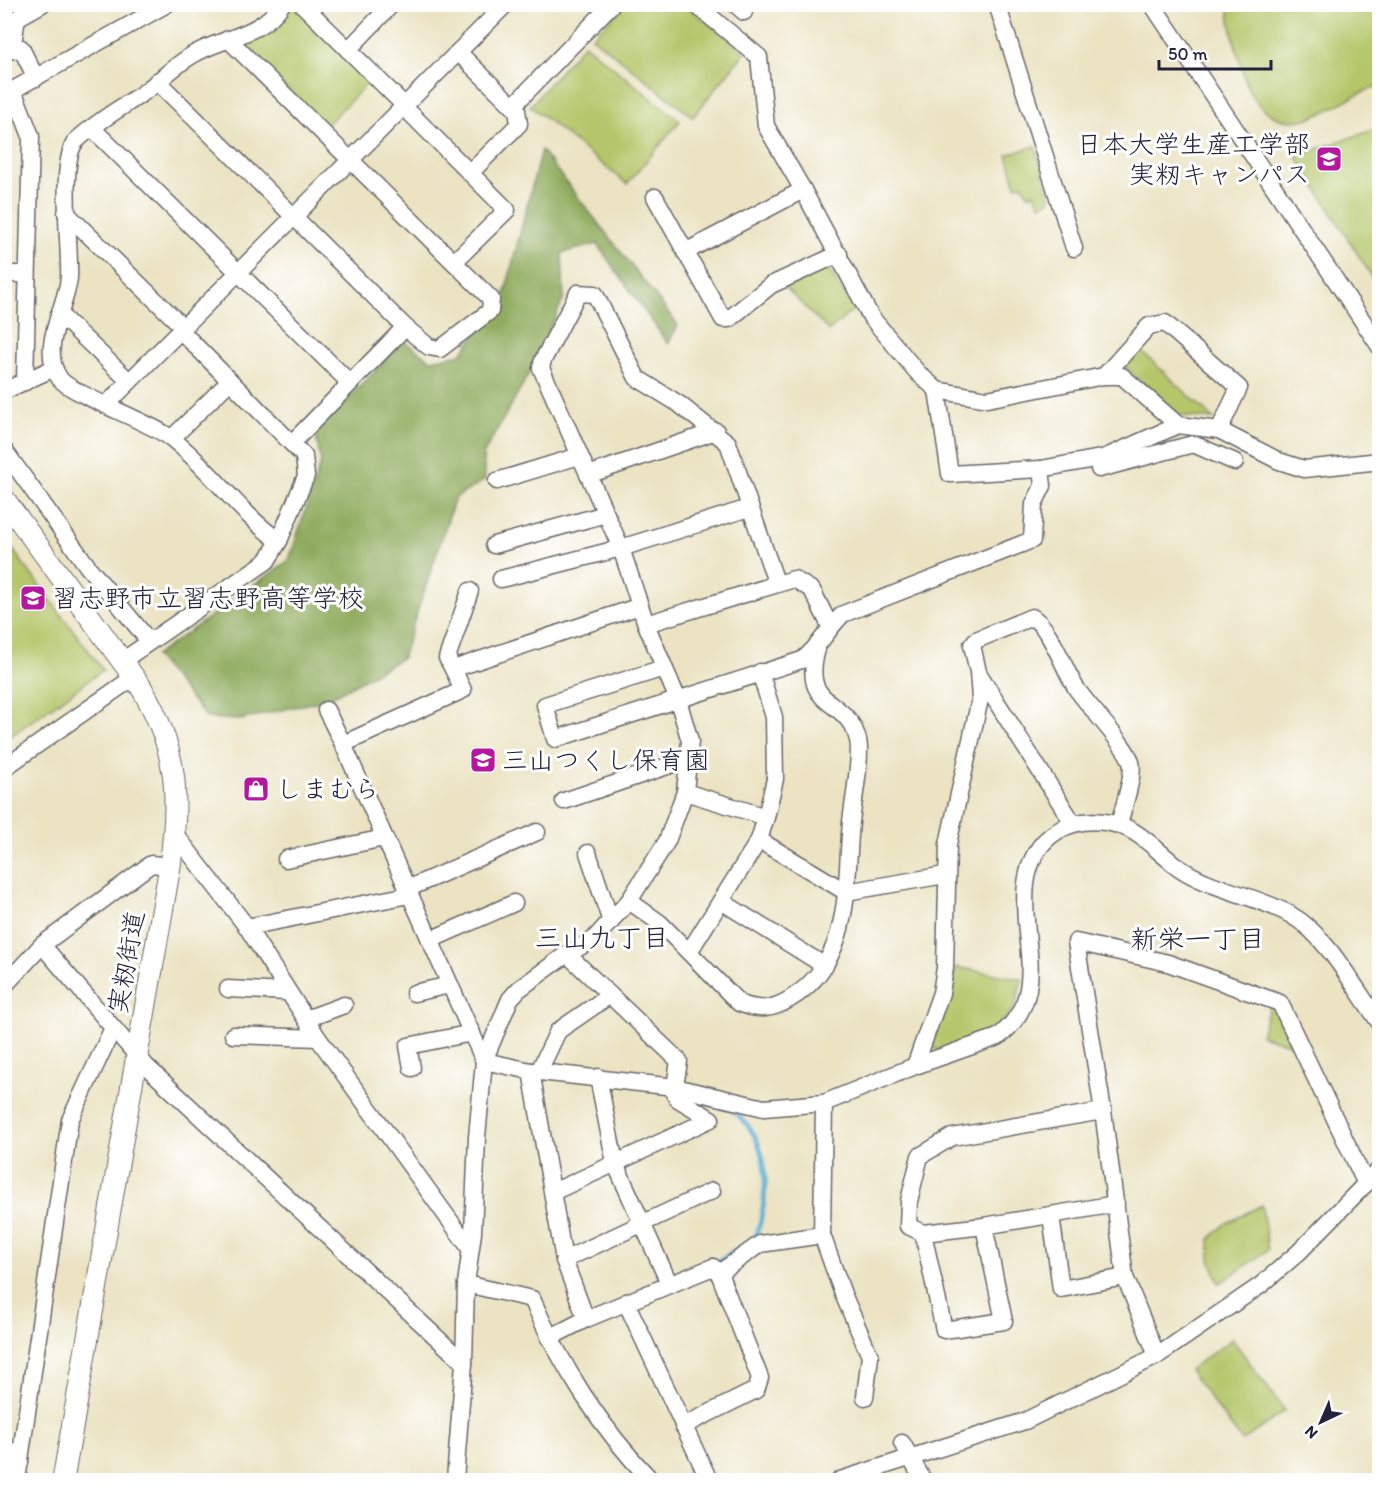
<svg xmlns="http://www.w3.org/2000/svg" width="1384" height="1485" viewBox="0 0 1384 1485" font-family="Itim,'Klee One',sans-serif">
<rect width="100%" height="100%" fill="#fff"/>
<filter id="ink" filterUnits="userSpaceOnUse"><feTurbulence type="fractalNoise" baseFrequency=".0167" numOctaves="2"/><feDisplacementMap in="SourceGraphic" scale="12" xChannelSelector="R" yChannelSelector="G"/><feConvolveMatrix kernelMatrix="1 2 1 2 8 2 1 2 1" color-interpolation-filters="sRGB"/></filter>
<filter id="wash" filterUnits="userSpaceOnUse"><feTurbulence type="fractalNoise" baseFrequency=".008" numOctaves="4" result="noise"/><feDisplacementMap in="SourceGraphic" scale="24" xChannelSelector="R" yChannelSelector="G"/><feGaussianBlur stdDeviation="1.35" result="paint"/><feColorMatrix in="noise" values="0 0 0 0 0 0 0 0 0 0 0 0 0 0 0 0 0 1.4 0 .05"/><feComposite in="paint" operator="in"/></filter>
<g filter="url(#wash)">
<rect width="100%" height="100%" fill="#ebe3c2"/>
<g fill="#b4c669" stroke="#6b7452" stroke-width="1.5">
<path d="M1230,4L1379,5V86C1342,96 1305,137 1270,114C1253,103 1246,87 1242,68C1238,53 1226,18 1230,4Z"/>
<path d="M288,5H295L370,81L325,126L240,43Z"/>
<path d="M625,5H685L745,52L693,117L592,37Z"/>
<path d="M584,44L680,121L627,184L530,106Z"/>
<path d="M1379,128H1380L1379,288L1296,156Z"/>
<path d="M1035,146L1051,200L1040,205L1035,193L1028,195L1022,184L1016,186L1007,155Z"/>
<path d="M827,267L854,309L829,331L782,284Z"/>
<path d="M1138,348L1214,419L1179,416L1126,368L1125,361Z"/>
<path d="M4,538L103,670L5,740H4Z"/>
<path d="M956,967L1022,979L1015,1008L996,1029L940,1051L930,1046L950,996Z"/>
<path d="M1270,1004L1274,1006L1292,1045L1261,1035Z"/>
<path d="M1262,1205L1268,1250L1219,1284L1210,1259V1239L1225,1224Z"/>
<path d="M1232,1339L1285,1411L1242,1441L1189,1370Z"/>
</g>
<path fill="#8fab5d" stroke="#58664c" stroke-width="1.5" d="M541,150L678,325L668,344L597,244L562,253L564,298L531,370L483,455L485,480L455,498L402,658L328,699L240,720L207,718L155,656L289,560L321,462L315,433L404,341L431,360L461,354L504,297Z"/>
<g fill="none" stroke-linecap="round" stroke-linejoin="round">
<g stroke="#57b0d5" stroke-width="4.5">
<path d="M703,1102C713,1105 727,1106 734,1112C763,1135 768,1167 764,1201C762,1214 760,1230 752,1241"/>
<path d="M719,1261L737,1250"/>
</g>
</g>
</g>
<g filter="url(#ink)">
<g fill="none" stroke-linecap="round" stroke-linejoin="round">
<defs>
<g id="minor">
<path d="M302,4L405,106"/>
<path d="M695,4L759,57L766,126L803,190L871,317L918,373L937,390L987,399L1104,376H1122L1178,425L1219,430L1279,461L1304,469L1380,461"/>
<path d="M735,4L744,12"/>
<path d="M997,4L1074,248"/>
<path d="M1152,4L1380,347"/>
<path d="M12,50L17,18L42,4"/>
<path d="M348,50L392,4"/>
<path d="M5,52L21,48L36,78"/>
<path d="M458,52L517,110L519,124L470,173"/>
<path d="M157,81L405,327L429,347L440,349L490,311L491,299L228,39"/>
<path d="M513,106L612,4"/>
<path d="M404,107L507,210L454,262"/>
<path d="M92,128L350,383"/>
<path d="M655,197L723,319H729L771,285L839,254"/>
<path d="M66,213L183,327"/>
<path d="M685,252L803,190"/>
<path d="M4,274H27"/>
<path d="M59,314L129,381"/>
<path d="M1104,376L1149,326L1165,323L1239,388L1219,430"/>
<path d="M25,382L31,136L13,90L167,4"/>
<path d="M937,390L950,474L1041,469L1106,457L1178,425"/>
<path d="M4,391L54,368"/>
<path d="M107,404L506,4"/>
<path d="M172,438L230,381"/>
<path d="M292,443L405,327"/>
<path d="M4,450L88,567L149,641"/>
<path d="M1099,469L1193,444L1235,462"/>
<path d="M588,475L716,431"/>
<path d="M497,481L579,456"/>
<path d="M279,541C238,512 210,468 171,438C148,421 71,394 60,379C38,348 66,309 69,278C71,251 58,158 77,140C97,121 121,108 143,93C161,80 175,65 194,54C224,37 261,36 282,4"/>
<path d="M494,545L606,514"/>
<path d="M501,579L621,548L749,508"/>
<path d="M640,606L453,669L463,690L343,744L484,1061L531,1071L675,1087L764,1108L824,1103L915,1066L998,1037C1052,995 1019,939 1026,884C1032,835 1072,812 1119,825C1140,831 1160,854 1178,867C1211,890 1256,895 1291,915C1327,935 1355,989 1380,1023"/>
<path d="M646,624L794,579L812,590L830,626"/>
<path d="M122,661L267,561L279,541L306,476L304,456L180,330"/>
<path d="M664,668L545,705L555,739L802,660C820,647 827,629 843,614L1032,540L1034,504L1043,486L1041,469"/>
<path d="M453,669L447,658L470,591"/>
<path d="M979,674L1073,823"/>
<path d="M326,710L343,744"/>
<path d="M4,768L134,677"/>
<path d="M685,792L766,817"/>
<path d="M564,801L688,759"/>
<path d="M175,834L247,927L318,1038L469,1247"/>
<path d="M759,840L846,892L945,875"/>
<path d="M588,853L611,922"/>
<path d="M286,859L384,838"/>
<path d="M407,889L537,832"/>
<path d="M629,901L660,923L739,1003C758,1011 772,1010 790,999C853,961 845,886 851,822C853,803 862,756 858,740C847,695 800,711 817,649"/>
<path d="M721,901L825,966"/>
<path d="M247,927L409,895"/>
<path d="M430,940L514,903"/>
<path d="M42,945L146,1066L464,1363"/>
<path d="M689,952L759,840L766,817L775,779L774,717L760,672"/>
<path d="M4,986L42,945L151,864L170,866"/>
<path d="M228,989L287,992"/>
<path d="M414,993L450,985"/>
<path d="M306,1019L344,1005"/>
<path d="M233,1035L318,1038"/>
<path d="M915,1066L941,993L945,968L948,844L980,699L978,672L972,645L976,640L1032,617C1050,627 1064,669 1076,688C1088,706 1127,746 1131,762C1135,775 1122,811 1119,825"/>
<path d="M412,1068L408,1046L472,1033"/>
<path d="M531,1071L564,1260L586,1319"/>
<path d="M539,1071L558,1031L610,995"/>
<path d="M598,1077L615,1163L669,1283"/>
<path d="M824,1103L822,1235L843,1294L870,1356L865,1397"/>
<path d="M1103,1111L952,1137L920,1156L909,1201L908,1226L923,1233L984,1226L1116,1204"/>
<path d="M553,1192L711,1119L678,1099L674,1093L679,1061L567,954"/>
<path d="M1051,1215L1061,1289L1125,1277"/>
<path d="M923,1233L944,1330L1004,1321L984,1226"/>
<path d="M564,1260L712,1191"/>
<path d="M466,1284L532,1299C560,1364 601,1429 651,1480"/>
<path d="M626,1302L709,1480"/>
<path d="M549,1338L586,1319L713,1267L719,1273"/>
<path d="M1157,1356L1125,1277L1103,1111L1076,942L1168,963L1280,1003L1366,1184"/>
<path d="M683,1426L756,1390L760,1378L719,1273L760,1244L822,1235"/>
<path d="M902,1443L923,1480"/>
<path d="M4,1447L20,1462"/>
<path d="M17,1480L70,1120L113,1028"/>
<path d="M455,1480L464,1363L466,1284L473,1233L477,1137L484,1061L510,999L519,989L567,954L593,940L629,901L667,841L685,792L690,741L678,700L646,624L621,548L541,368L543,360L578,293L595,294L637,378L679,404L728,443L776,582"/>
<path d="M840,1480L1025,1421L1157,1356L1261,1285L1299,1252L1380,1169"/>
</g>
<path id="major" d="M4,499L141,687C178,750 180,796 170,866L63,1480"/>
</defs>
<use href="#minor" stroke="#68666a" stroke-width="19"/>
<use href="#major" stroke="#68666a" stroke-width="23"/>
<use href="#minor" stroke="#fff" stroke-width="16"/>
<use href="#major" stroke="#fff" stroke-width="21"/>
</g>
</g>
<defs>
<symbol id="university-square" viewBox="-11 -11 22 22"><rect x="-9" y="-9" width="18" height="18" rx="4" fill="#b5179e" stroke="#fff"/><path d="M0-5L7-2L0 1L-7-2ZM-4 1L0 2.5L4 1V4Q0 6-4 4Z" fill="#fff"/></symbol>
<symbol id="school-square" viewBox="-11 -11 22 22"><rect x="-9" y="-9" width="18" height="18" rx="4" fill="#b5179e" stroke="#fff"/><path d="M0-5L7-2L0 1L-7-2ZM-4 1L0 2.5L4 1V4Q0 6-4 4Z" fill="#fff"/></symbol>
<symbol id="shop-square" viewBox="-11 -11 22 22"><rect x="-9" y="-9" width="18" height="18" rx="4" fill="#b5179e" stroke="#fff"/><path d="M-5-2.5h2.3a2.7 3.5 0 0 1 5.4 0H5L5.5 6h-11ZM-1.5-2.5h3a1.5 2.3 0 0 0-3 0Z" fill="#fff"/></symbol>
</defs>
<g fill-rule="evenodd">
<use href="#university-square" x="1314" y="144" width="30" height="30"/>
<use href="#school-square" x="18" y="583" width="30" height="30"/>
<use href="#school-square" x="468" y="745" width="30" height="30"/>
<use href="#shop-square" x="241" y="774" width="30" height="30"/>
</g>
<g text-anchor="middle" stroke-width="6" stroke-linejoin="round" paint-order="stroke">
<g font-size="26" fill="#22223b" stroke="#fff" text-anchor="start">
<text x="1310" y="153" text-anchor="end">日本大学生産工学部<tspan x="1310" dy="30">実籾キャンパス</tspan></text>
<text x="52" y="607">習志野市立習志野高等学校</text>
<text x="502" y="769">三山つくし保育園</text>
<text x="276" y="798">しまむら</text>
</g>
<g font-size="26" fill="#22223b" stroke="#fff">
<text transform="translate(126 962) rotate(-80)" y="9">実籾街道</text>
</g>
<g font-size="27" fill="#22223b" stroke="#fff">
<text x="602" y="947">三山九丁目</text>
<text x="1198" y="948">新栄一丁目</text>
</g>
</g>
<rect width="1384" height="1485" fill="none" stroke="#fff" stroke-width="24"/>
<g transform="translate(1321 1422) rotate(224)" stroke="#ffffff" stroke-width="4.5" paint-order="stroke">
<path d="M0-4.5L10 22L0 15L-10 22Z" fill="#22223b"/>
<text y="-9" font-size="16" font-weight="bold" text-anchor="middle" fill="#22223b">N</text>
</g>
<path d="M1159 60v9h112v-9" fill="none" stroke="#22223b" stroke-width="3"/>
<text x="1168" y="60" font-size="18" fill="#22223b" stroke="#ffffff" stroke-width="4.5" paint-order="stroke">50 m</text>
</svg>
